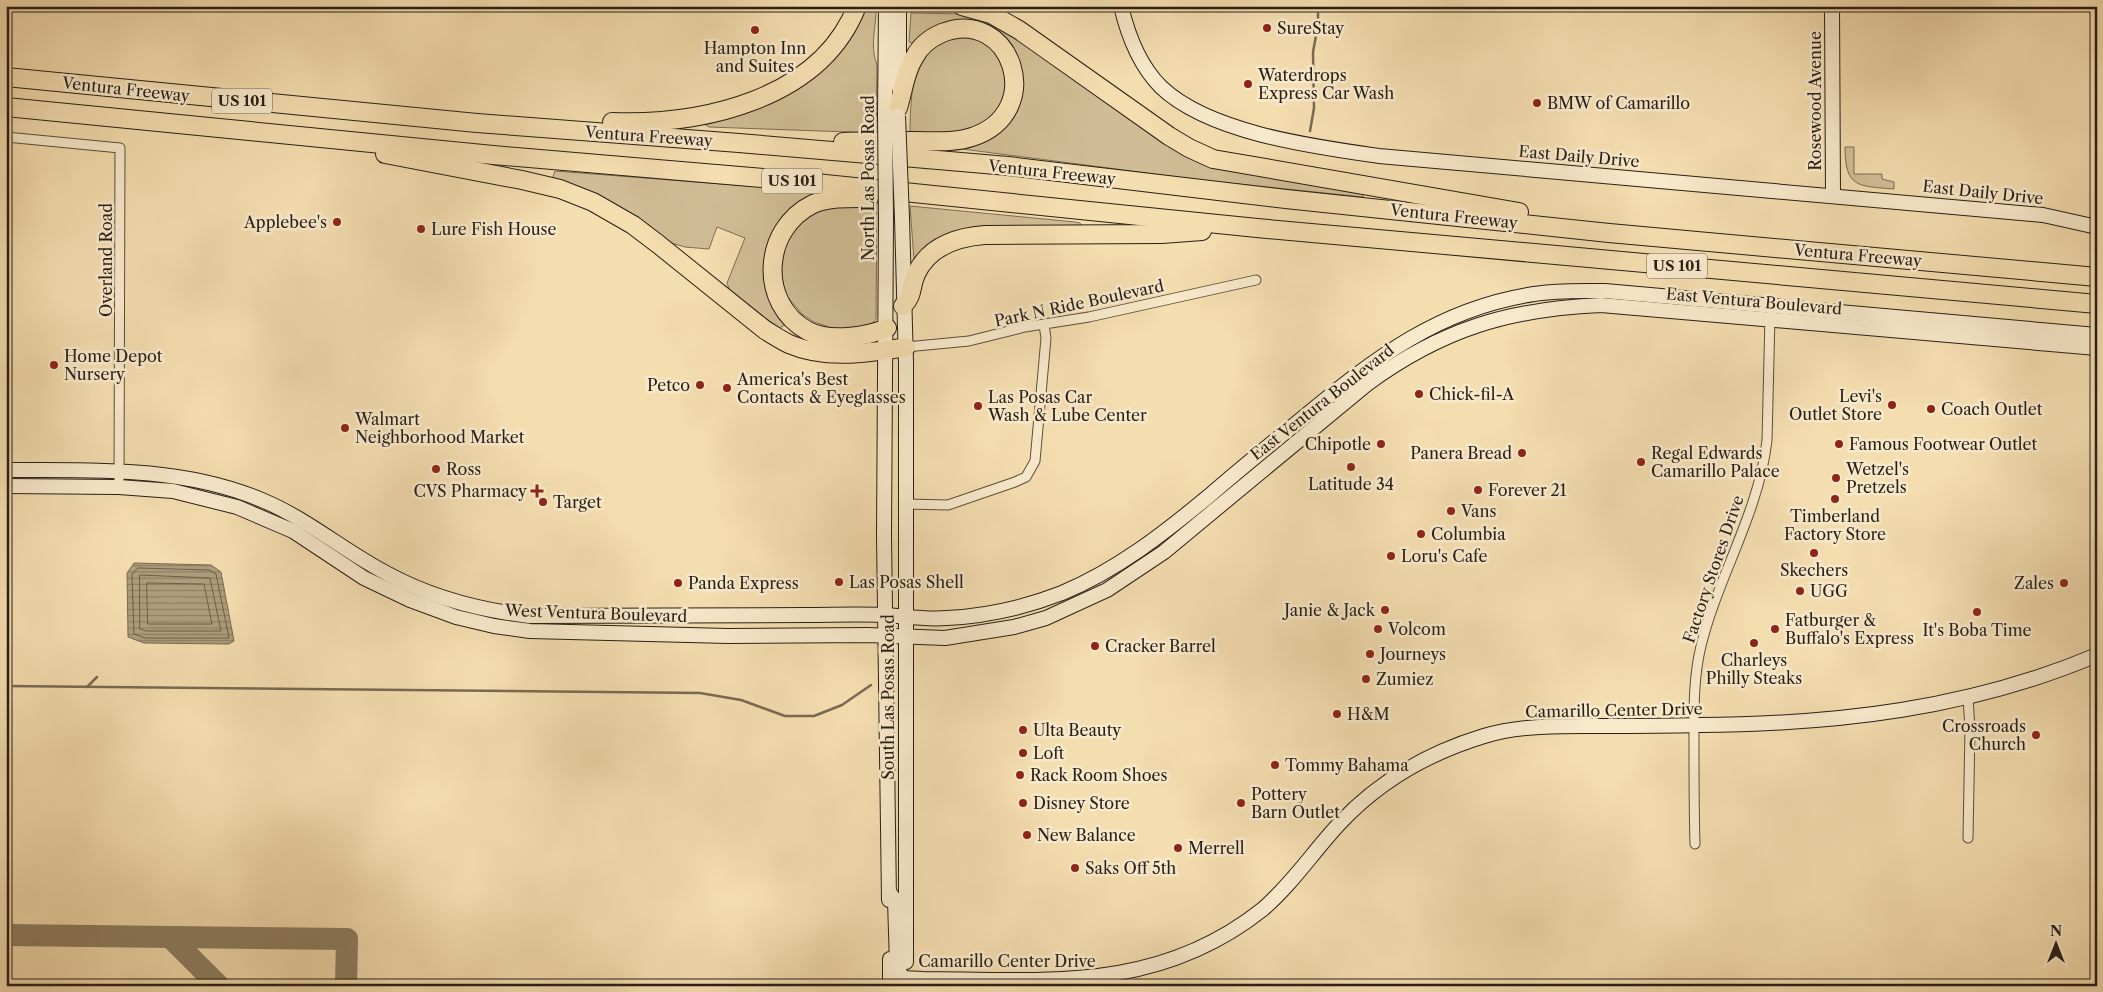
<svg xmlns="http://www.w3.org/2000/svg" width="2103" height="992" viewBox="0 0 2103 992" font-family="'Libre Caslon Text',serif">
<defs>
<pattern id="water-rules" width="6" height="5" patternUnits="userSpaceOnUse" patternTransform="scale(1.25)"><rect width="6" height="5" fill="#af9c7b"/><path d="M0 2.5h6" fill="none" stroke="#8e7f64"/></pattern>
</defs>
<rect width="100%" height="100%" fill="#f4ddaf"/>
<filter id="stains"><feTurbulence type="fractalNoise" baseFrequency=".004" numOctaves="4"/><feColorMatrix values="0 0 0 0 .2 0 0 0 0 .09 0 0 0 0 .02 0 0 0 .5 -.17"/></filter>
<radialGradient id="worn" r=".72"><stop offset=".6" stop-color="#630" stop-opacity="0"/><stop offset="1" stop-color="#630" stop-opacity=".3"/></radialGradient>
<g fill="#d1bd95" stroke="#7c6e56">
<path d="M863,6H876C877,26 869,45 877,65L876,133L709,127L704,124V121L770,98Z"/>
<path d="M911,13L963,14L978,18L1001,27L1168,143L1365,190L1363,197L1209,181L962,149L961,143L1017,100L990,31L915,44L909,42Z"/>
<path d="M957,35L987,41L1006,67L1005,101L989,120L967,131L910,134C910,114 911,66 926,51C931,45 949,39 957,35Z"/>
<path d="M1845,147H1854V174H1882V179L1894,182V189C1858,186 1845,188 1845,147Z"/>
<path d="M555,171L812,191L814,194L813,200L772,242L790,321L780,328L758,313L730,291L727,283L745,238L717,227L709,249L685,247L668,242L552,179Z"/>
<path d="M865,203H877L876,319L869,328L835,329L814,322L803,315L790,300L785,293L781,273L783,248L798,222L825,207Z"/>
<path d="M910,206L1075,222L1080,223L1082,227L1004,230L919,260H914Z"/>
</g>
<path fill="url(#water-rules)" stroke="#796a53" d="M134,563L211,565L221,572L234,641L229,644L144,643L128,637L127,573Z"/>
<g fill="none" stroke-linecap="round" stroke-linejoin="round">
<g stroke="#6c5e49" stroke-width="1">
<path d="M138,568L209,570L216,574L229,638H145L134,634L132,575Z"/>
<path d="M140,575L210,578L221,631H146L140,629Z"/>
<path d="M147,583L204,584L212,624H148Z"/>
</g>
<g stroke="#796a53" stroke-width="2.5">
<path d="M1310,131L1314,108L1313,52L1318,25V6"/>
<path d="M6,686L700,693L741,700L785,716H814L842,705L871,685"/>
<path d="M87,687L97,677"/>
</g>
<g stroke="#8e7e63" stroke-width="22">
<path d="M6,935L347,939L346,986"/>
<path d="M170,937L219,986"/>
</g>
<defs>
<g id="street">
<path d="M6,137L120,148L119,487"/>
<path d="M906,347L969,341L1025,327L1089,317L1256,280"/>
<path d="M905,504L948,505L1015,482L1026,477L1035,461L1046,338L1044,325"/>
<path d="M1968,838L1970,729L1968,697"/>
<path d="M1695,844C1694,811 1694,778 1694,745C1694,712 1693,679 1701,646C1718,576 1759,513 1767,440L1770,316"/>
</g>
<g id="secondary">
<path d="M1121,6C1128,36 1139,65 1161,87C1209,133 1315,147 1379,156L2043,215L2097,227"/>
<path d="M1832,6L1833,196"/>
<path d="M899,88V6"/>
<path d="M885,113L886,6"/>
<path d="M902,218L906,363V962"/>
<path d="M886,219L884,536L889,900"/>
<path d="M6,470C92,470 184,466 264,501C309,520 345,552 388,574C432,598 480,610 529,616C621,616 714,615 806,615C831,615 857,614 883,615C904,616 925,620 947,618C986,616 1026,607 1062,593C1117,570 1163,534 1209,496C1240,469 1272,443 1304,417C1375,358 1440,308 1534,294C1558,290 1581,291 1605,291L2097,335"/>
<path d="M6,486L119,487L173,491L237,507L293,531L364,578L410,600L456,617L494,626L530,631L728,636L868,635L945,638L1014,627L1046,618L1107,590L1164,552L1367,384C1442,329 1509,309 1601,305L2097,348"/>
<path d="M889,892L895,900L897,965L902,978L923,979C1048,980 1159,992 1263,909C1292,884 1313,852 1339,824C1379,781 1428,753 1484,736C1520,725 1560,726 1597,726C1631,726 1665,726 1699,725C1837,724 1969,709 2097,655"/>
<path d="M890,959V986"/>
</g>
<g id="highway">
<path d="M962,6L991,14L1019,30L1169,136L1189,148L1213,159L1519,212"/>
<path d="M6,77L477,123L739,143L1008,166L1286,199L1609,233L2097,277"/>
<path d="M6,107L493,155L786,180L1257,228L2097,304"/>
<path d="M612,122C702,125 820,100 857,6"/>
<path d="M843,142C867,141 891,141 915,141C934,141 954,143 972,137C1048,112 1011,6 942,33C930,38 920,46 914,58C905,72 903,92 898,108"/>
<path d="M385,154L522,180L560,189L593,202L633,225L658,244L765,330C773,335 781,340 789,344C826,360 868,353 906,347"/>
<path d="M869,198C852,198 829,197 813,204C762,229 758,304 808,331C829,342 866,337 887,328"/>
<path d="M903,306C914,294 910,288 916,274C929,246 957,237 985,235L1162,234L1202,231"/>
</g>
</defs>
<use href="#street" stroke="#5b4e3d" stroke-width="11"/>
<use href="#secondary" stroke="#281f17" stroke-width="16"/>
<use href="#highway" stroke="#281f17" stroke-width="20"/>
<use href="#street" stroke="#f8e9cb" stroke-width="9"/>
<use href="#secondary" stroke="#f8e9cb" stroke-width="14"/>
<use href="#highway" stroke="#f4ddaf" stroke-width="18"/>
<defs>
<g id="secondary-bridge">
<path d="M885,113L886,219"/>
<path d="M898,116L902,218"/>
</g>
</defs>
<use href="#secondary-bridge" stroke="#281f17" stroke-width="16" stroke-linecap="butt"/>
<use href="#secondary-bridge" stroke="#f8e9cb" stroke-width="14"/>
</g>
<g fill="#8f2418" stroke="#f8e9cb" stroke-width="2">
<circle cx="1267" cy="28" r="5"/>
<circle cx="755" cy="30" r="5"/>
<circle cx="1248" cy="84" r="5"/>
<circle cx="1537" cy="103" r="5"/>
<circle cx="337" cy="222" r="5"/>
<circle cx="421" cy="229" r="5"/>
<circle cx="54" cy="365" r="5"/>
<circle cx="700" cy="385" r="5"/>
<circle cx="727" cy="388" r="5"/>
<circle cx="1419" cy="394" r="5"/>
<circle cx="1892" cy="405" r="5"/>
<circle cx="978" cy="406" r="5"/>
<circle cx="1931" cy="409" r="5"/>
<circle cx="345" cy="428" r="5"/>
<circle cx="1381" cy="444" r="5"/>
<circle cx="1839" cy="444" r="5"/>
<circle cx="1522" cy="453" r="5"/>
<circle cx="1641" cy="462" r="5"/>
<circle cx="1351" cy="467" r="5"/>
<circle cx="436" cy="469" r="5"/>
<circle cx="1836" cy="478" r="5"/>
<circle cx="1478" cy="490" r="5"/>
<path d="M534.5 483.5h5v5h5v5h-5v5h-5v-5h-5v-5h5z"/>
<circle cx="1835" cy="499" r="5"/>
<circle cx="543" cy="502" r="5"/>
<circle cx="1451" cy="511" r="5"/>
<circle cx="1421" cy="534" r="5"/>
<circle cx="1814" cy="553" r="5"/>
<circle cx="1391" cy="556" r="5"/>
<circle cx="839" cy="582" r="5"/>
<circle cx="678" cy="583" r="5"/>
<circle cx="2064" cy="583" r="5"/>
<circle cx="1800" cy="591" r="5"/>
<circle cx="1385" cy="610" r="5"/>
<circle cx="1977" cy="612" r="5"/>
<circle cx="1378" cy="629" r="5"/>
<circle cx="1775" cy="629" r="5"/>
<circle cx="1754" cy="643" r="5"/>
<circle cx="1095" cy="646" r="5"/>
<circle cx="1370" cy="654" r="5"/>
<circle cx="1366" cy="679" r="5"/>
<circle cx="1337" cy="714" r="5"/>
<circle cx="1023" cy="730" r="5"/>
<circle cx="2036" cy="735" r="5"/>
<circle cx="1023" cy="753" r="5"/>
<circle cx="1275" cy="765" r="5"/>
<circle cx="1020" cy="775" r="5"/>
<circle cx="1023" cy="803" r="5"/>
<circle cx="1241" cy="803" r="5"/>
<circle cx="1027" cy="835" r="5"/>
<circle cx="1178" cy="848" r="5"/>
<circle cx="1075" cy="868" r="5"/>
</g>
<g text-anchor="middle" stroke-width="5" stroke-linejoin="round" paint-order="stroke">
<g fill="#f8e9cb" stroke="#665c4d" stroke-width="1">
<rect x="212" y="88.5" width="60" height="25" rx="4"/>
<rect x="762" y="168.5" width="60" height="25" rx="4"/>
<rect x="1647" y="253.5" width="60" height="25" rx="4"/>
</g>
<g font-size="15" font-weight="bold" fill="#281f17">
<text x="242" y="106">US 101</text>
<text x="792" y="186">US 101</text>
<text x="1677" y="271">US 101</text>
</g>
<g font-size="16" fill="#281f17" stroke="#f8e9cb" text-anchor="start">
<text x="1277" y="34">SureStay</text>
<text x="755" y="54" text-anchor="middle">Hampton Inn<tspan x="755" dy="18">and Suites</tspan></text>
<text x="1258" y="81">Waterdrops<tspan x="1258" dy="18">Express Car Wash</tspan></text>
<text x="1547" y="109">BMW of Camarillo</text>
<text x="327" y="228" text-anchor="end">Applebee's</text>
<text x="431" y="235">Lure Fish House</text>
<text x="64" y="362">Home Depot<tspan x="64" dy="18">Nursery</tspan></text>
<text x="737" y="385">America's Best<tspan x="737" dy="18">Contacts &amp; Eyeglasses</tspan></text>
<text x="690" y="391" text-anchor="end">Petco</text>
<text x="1429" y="400">Chick-fil-A</text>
<text x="1882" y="402" text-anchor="end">Levi's<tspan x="1882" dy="18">Outlet Store</tspan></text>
<text x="988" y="403">Las Posas Car<tspan x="988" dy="18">Wash &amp; Lube Center</tspan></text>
<text x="1941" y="415">Coach Outlet</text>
<text x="355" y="425">Walmart<tspan x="355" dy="18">Neighborhood Market</tspan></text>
<text x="1371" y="450" text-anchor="end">Chipotle</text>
<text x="1849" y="450">Famous Footwear Outlet</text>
<text x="1512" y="459" text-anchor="end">Panera Bread</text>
<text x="1651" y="459">Regal Edwards<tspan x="1651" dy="18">Camarillo Palace</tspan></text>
<text x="446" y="475">Ross</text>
<text x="1846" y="475">Wetzel's<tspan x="1846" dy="18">Pretzels</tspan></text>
<text x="1351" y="490" text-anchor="middle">Latitude 34</text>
<text x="1488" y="496">Forever 21</text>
<text x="527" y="497" text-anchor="end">CVS Pharmacy</text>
<text x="553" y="508">Target</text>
<text x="1461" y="517">Vans</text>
<text x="1835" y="522" text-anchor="middle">Timberland<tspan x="1835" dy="18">Factory Store</tspan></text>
<text x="1431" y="540">Columbia</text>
<text x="1401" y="562">Loru's Cafe</text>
<text x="1814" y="576" text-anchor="middle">Skechers</text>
<text x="849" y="588">Las Posas Shell</text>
<text x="688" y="589">Panda Express</text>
<text x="2054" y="589" text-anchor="end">Zales</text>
<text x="1810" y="597">UGG</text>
<text x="1375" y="616" text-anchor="end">Janie &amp; Jack</text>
<text x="1785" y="626">Fatburger &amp;<tspan x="1785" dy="18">Buffalo's Express</tspan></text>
<text x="1388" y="635">Volcom</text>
<text x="1977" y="636" text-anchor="middle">It's Boba Time</text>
<text x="1105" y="652">Cracker Barrel</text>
<text x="1380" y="660">Journeys</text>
<text x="1754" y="666" text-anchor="middle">Charleys<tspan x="1754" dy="18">Philly Steaks</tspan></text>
<text x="1376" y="685">Zumiez</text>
<text x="1347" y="720">H&amp;M</text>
<text x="2026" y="732" text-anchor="end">Crossroads<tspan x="2026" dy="18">Church</tspan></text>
<text x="1033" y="736">Ulta Beauty</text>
<text x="1033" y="759">Loft</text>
<text x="1285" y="771">Tommy Bahama</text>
<text x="1030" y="781">Rack Room Shoes</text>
<text x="1251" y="800">Pottery<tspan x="1251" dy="18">Barn Outlet</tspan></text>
<text x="1033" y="809">Disney Store</text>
<text x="1037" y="841">New Balance</text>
<text x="1188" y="854">Merrell</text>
<text x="1085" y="874">Saks Off 5th</text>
</g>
<g font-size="16" fill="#281f17" stroke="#f8e9cb">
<text transform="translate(126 89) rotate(6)" y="6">Ventura Freeway</text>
<text transform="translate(1815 101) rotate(-90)" y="6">Rosewood Avenue</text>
<text transform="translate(649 136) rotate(4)" y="6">Ventura Freeway</text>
<text transform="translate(1579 156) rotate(5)" y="6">East Daily Drive</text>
<text transform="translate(1052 172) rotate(6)" y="6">Ventura Freeway</text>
<text transform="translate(868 178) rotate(-90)" y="6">North Las Posas Road</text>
<text transform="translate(1983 192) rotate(6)" y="6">East Daily Drive</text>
<text transform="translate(1454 216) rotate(6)" y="6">Ventura Freeway</text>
<text transform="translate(1858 255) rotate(5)" y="6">Ventura Freeway</text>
<text transform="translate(106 260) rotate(-90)" y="6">Overland Road</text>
<text transform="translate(1754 301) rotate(5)" y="6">East Ventura Boulevard</text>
<text transform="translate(1079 303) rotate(-12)" y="6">Park N Ride Boulevard</text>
<text transform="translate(1322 402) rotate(-38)" y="6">East Ventura Boulevard</text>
<text transform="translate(1713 569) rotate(-71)" y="6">Factory Stores Drive</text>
<text transform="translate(596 613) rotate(2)" y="6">West Ventura Boulevard</text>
<text transform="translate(888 697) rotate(-90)" y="6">South Las Posas Road</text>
<text transform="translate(1614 710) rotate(-1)" y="6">Camarillo Center Drive</text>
<text x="1007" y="967">Camarillo Center Drive</text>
</g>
</g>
<rect width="2103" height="992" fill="none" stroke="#f4ddaf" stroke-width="25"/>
<rect x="8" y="8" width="2088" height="977" fill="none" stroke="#281f17" stroke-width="2.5"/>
<rect x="12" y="12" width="2078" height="967" fill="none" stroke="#281f17"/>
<g transform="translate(2056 944)" stroke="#f8e9cb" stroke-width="4" paint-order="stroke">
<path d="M0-4L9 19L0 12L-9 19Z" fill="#281f17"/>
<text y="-8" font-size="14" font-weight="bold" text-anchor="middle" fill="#281f17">N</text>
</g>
<rect width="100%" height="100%" filter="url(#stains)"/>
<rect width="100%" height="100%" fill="url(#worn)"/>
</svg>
